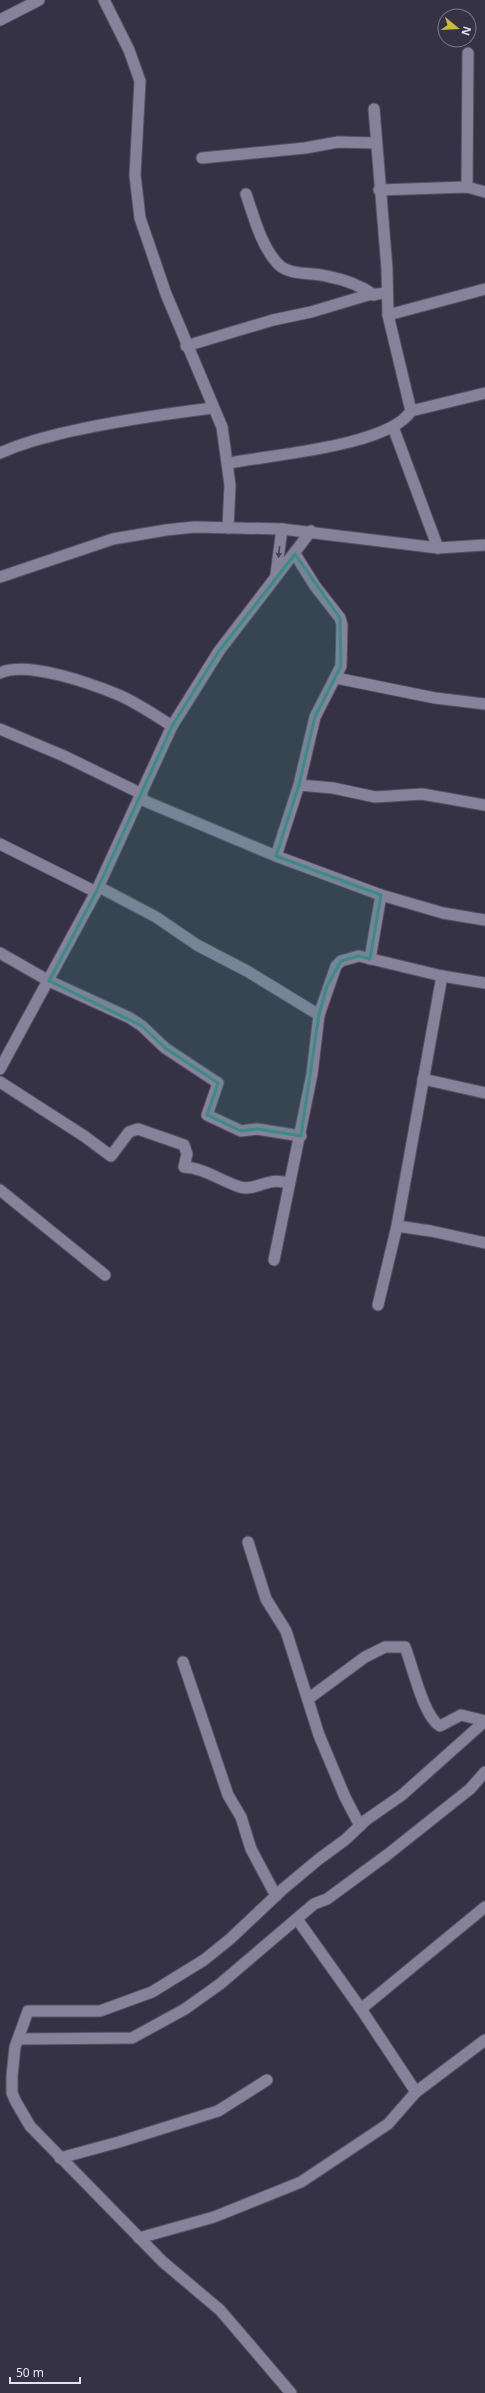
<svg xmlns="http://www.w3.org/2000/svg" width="485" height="2393" viewBox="0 0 485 2393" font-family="'Noto Sans',sans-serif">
<rect width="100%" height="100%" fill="#363245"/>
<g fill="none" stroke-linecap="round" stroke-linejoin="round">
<defs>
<g id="minor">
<path d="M104,0L129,50L140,81L135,175L140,218L166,294L222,427L230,485L228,528"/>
<path d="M0,20L39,0"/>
<path d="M374,109L387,269L388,315L411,411"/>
<path d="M202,158L305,148L338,142L376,143"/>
<path d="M467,187L468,53"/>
<path d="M379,190L467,187L485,192"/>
<path d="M246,194C254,217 261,246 278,264C290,276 310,272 326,276C342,279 360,285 374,295"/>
<path d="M388,315L485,289"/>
<path d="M186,346L273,320L311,312L368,295L387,293"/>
<path d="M393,427L438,548"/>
<path d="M0,453C22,443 43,438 67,432C116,421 164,414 213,408"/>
<path d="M229,463C270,455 389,446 411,411L485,393"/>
<path d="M276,574L282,529"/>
<path d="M0,577L113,539L166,530L194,527L282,529L438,548L485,545"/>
<path d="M0,673C27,660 92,684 119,695C137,703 155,715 172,726"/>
<path d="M336,678L435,698L485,704"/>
<path d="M0,729L64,756L142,794"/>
<path d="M299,785L333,788L375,797L422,794L485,805"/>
<path d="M140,799L276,856L381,895L443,913L485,920"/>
<path d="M0,844L96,892"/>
<path d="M276,856L299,785L315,717L341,666L342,625L340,618L315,586L295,554"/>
<path d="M99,887L156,917L197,945L247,971L319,1015"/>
<path d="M0,953L49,981L130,1018L142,1026L165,1048L218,1083L207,1115L241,1131L257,1129L301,1136"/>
<path d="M370,959L381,895"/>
<path d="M0,1069L96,892L172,726L219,651L311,531"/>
<path d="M423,1079L485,1093"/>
<path d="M0,1082L84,1136L111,1156L129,1132L138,1129L184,1145L187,1154L184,1167C204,1168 221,1181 240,1187C256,1192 269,1175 289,1184"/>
<path d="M0,1190L105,1275"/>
<path d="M397,1226L431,1231L485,1243"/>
<path d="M274,1260L312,1074L319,1015L336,966L341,961L359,956L442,976L485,983"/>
<path d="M378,1305L397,1226L442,976"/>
<path d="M248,1542L266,1599L286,1631L319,1735L345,1797L360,1826"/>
<path d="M183,1662L228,1795L241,1817L251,1849L276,1896"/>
<path d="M308,1699L365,1657L385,1647H405C413,1667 423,1716 440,1726L461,1715L485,1721"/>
<path d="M297,1919L361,2009"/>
<path d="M18,2039L132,2038L185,2009L220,1984L314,1904L327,1899L387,1855L470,1789L485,1772"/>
<path d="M416,2092L361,2009L485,1907"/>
<path d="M60,2158L119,2142L218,2111L267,2080"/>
<path d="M139,2238L214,2217L301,2182L388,2124L416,2092L485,2040"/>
<path d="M291,2393L220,2310L163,2262L30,2126L16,2102L12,2093V2076L15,2047L28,2011H100L152,1992L204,1960L230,1939L283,1889L319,1859L345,1840L366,1820L402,1795L485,1721"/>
</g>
</defs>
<use href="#minor" stroke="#555162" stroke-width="13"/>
<use href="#minor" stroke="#868299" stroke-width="11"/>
</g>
<defs><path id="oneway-solid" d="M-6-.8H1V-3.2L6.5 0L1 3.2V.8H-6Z"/></defs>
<use fill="#464256" href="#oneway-solid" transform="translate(279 552) rotate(97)"/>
<path fill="#3a8c88" fill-opacity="0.2" stroke="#3a8c88" stroke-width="3" stroke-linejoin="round" d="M295,554L340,618L341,666L315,717L299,785L276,856L381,895L370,959L359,956L341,961L327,986L319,1015L301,1136L257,1129L241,1131L207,1115L218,1083L165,1048L142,1026L49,981L96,892L172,726L219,651Z"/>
<g transform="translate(457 28) rotate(108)"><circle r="19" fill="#363245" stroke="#7c7889"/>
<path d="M0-3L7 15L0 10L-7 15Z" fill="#c8bb3b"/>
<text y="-6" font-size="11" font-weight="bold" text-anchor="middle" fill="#e4e2ee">N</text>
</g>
<path d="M10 2377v6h70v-6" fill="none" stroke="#e4e2ee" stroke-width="2"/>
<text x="16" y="2377" font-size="12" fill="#e4e2ee" stroke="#363245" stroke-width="3" paint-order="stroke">50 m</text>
</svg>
